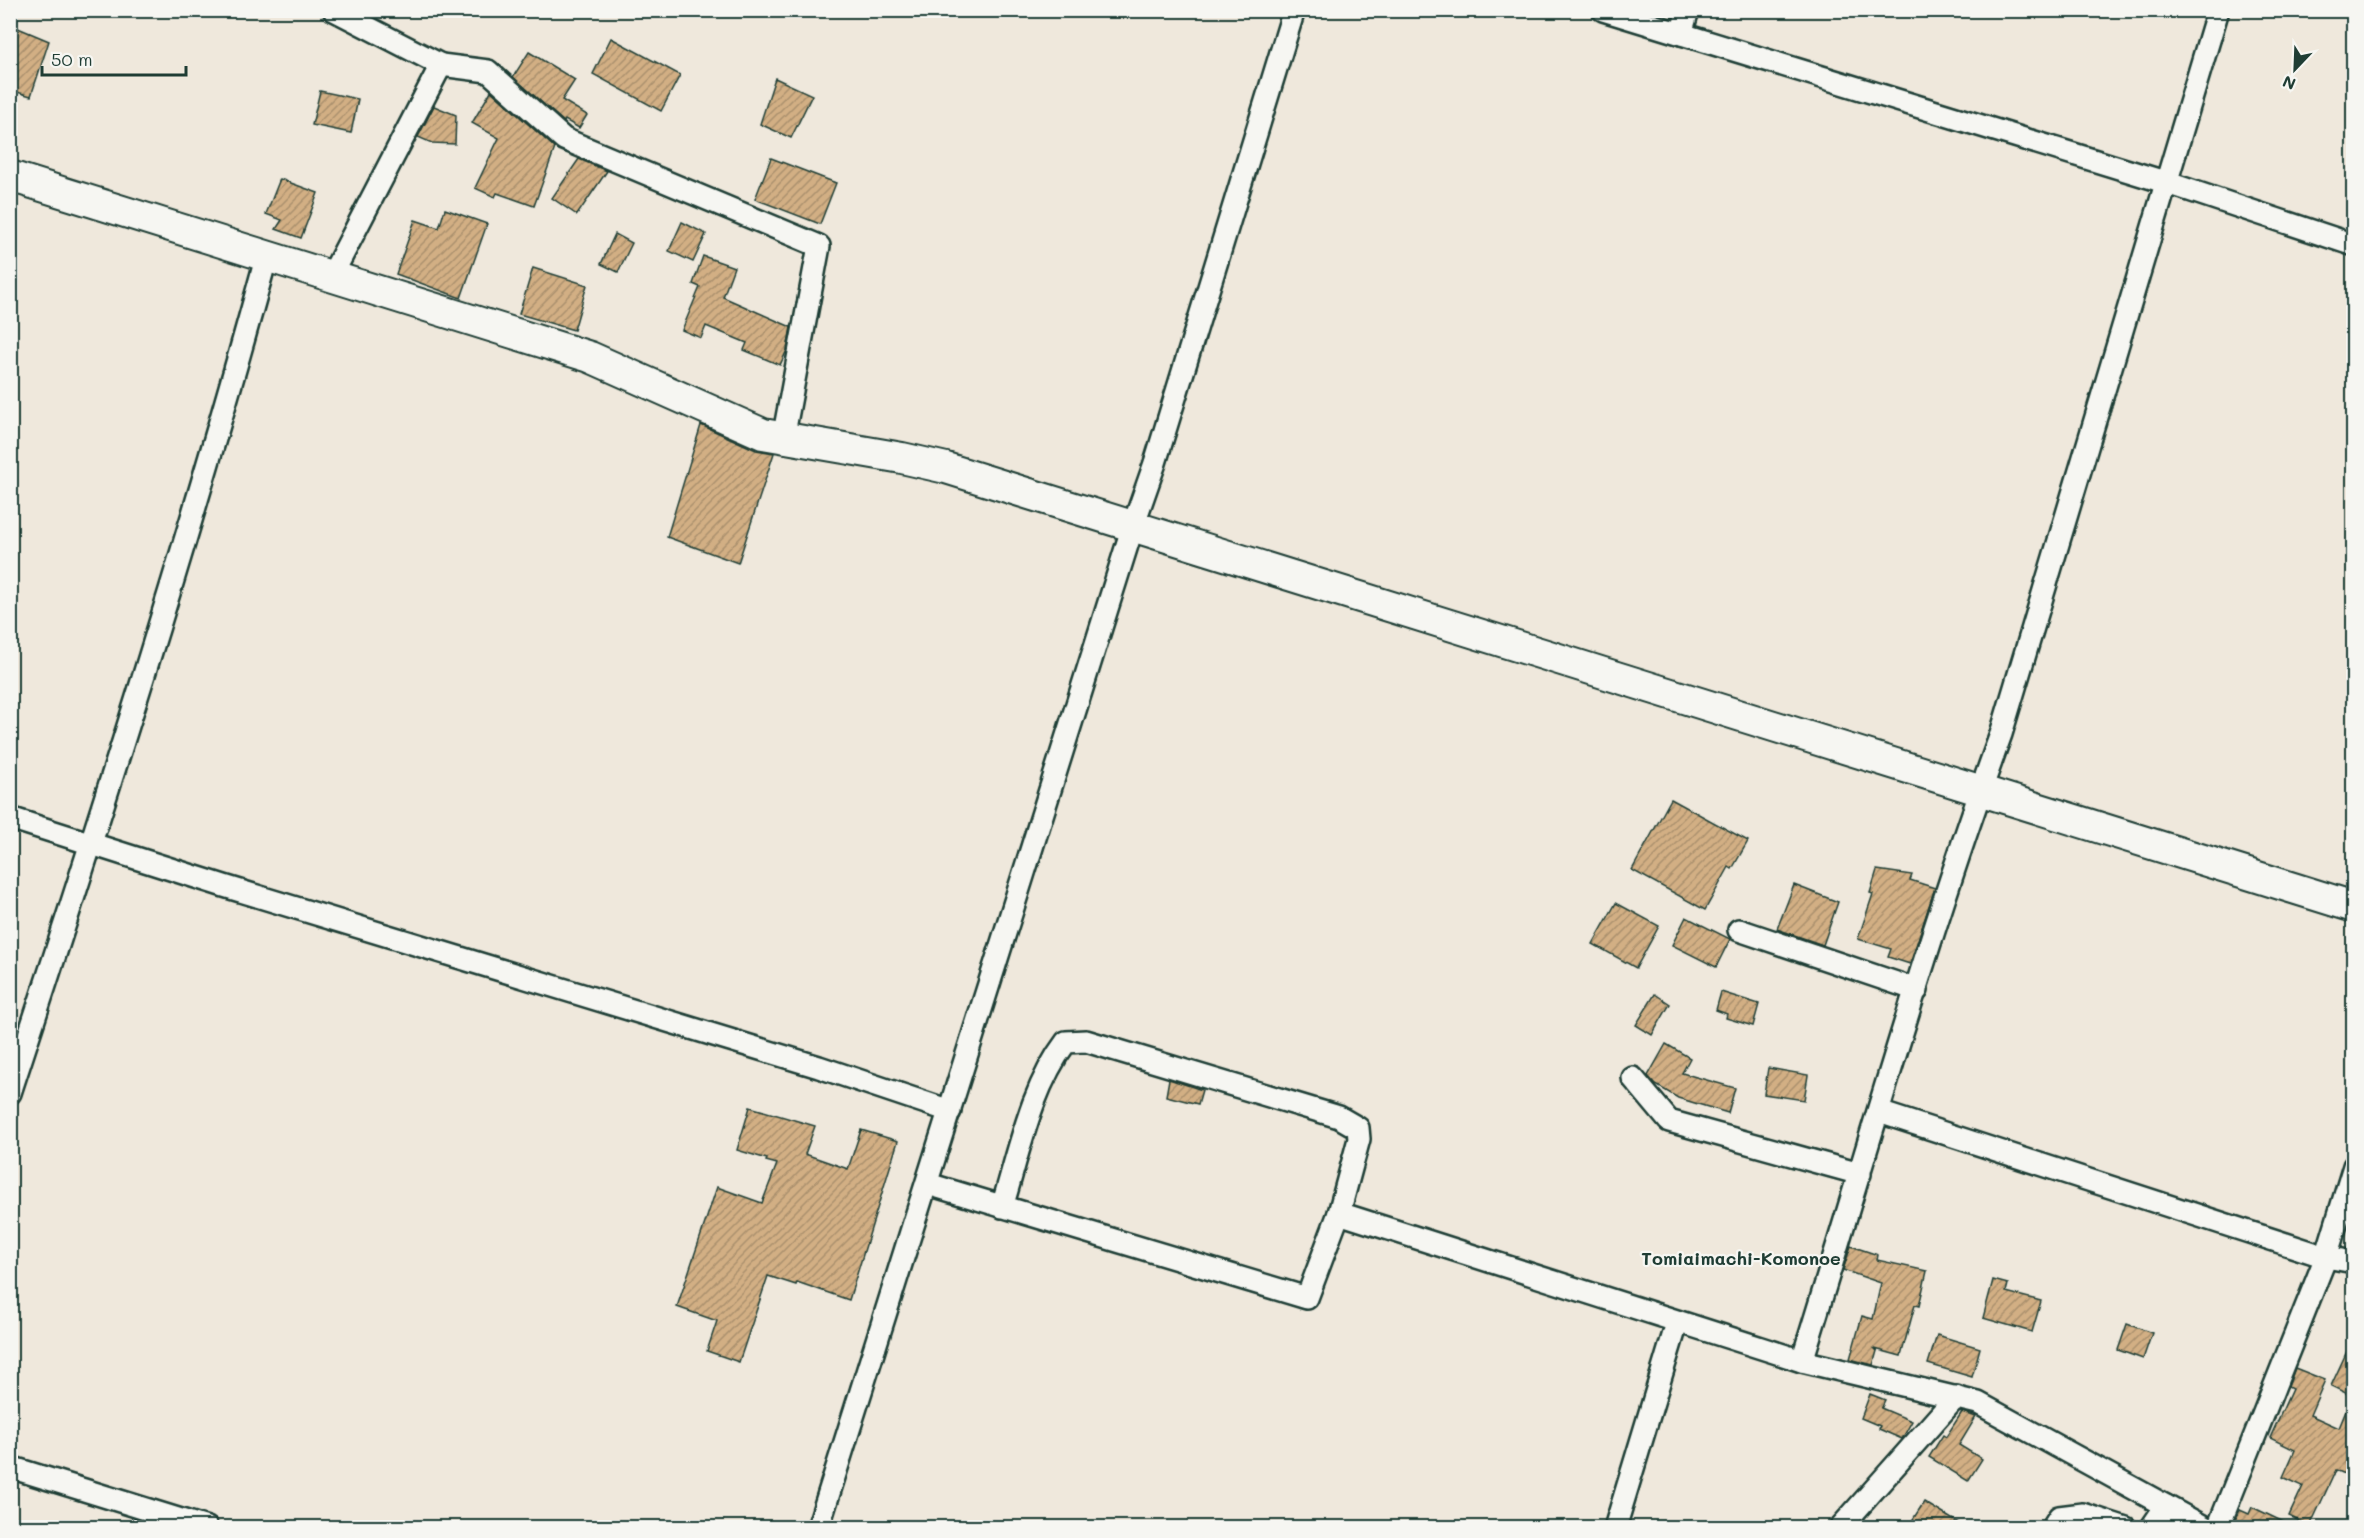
<svg xmlns="http://www.w3.org/2000/svg" width="2364" height="1538" viewBox="0 0 2364 1538" font-family="Mali,sans-serif">
<defs>
<pattern id="building-hatch" width="6" height="6" patternUnits="userSpaceOnUse" patternTransform="scale(1.5)"><rect width="6" height="6" fill="#d2af84"/><path d="M-1 1l2-2M0 6l6-6M5 7l2-2" fill="none" stroke="#aa906d"/></pattern>
</defs>
<rect width="100%" height="100%" fill="#efe8dc"/>
<filter id="ink" filterUnits="userSpaceOnUse"><feTurbulence type="fractalNoise" baseFrequency=".0167" numOctaves="2"/><feDisplacementMap in="SourceGraphic" scale="12" xChannelSelector="R" yChannelSelector="G"/><feConvolveMatrix kernelMatrix="1 2 1 2 8 2 1 2 1" color-interpolation-filters="sRGB"/></filter>
<g filter="url(#ink)">
<g fill="url(#building-hatch)" stroke="#1f3d34" stroke-width="1.5">
<path d="M18,28L49,41L31,96L10,90V50Z"/>
<path d="M611,38L680,75L661,111L593,74Z"/>
<path d="M529,52L575,80L562,100L587,115L579,128L565,120L564,122L513,77Z"/>
<path d="M775,78L812,95L791,138L760,124Z"/>
<path d="M320,91L358,99L351,133L312,125Z"/>
<path d="M491,91L555,148L534,206L497,193L495,197L475,188L499,138L472,123Z"/>
<path d="M434,106L456,115L455,144L432,143L418,137Z"/>
<path d="M771,158L836,183L820,224L755,199Z"/>
<path d="M579,159L607,171L577,215L552,198Z"/>
<path d="M280,179L318,193L301,238L276,229L282,220L266,214Z"/>
<path d="M445,209L487,224L461,298L396,274L415,220L439,228Z"/>
<path d="M682,222L706,234L693,262L669,251Z"/>
<path d="M615,234L632,243L618,272L601,264Z"/>
<path d="M703,256L734,267L723,297L791,327L787,350L780,365L744,350L747,343L706,326L701,338L682,330L700,287L693,284Z"/>
<path d="M533,268L587,285L574,330L519,314Z"/>
<path d="M701,425L756,450L774,453L738,563L667,537Z"/>
<path d="M1671,799L1748,841L1732,869L1729,867L1705,910L1632,870Z"/>
<path d="M1877,870L1912,875L1910,880L1935,888L1910,964L1888,957L1891,949L1858,939L1873,894L1870,893Z"/>
<path d="M1794,885L1838,902L1823,945L1777,929Z"/>
<path d="M1616,903L1659,926L1636,968L1593,944Z"/>
<path d="M1686,917L1730,939L1716,967L1672,945Z"/>
<path d="M1721,992L1759,1004L1753,1026L1726,1018L1727,1014L1716,1010Z"/>
<path d="M1655,994L1670,1004L1652,1035L1636,1025Z"/>
<path d="M1666,1044L1690,1058L1682,1073L1735,1088L1728,1113L1678,1098L1656,1085L1648,1076Z"/>
<path d="M1768,1068L1808,1075L1804,1100L1764,1094Z"/>
<path d="M1169,1079L1202,1090L1198,1104L1166,1096Z"/>
<path d="M750,1107L815,1126L805,1154L848,1169L861,1130L898,1141L849,1300L797,1282L796,1285L768,1276L739,1362L707,1351L717,1321L677,1307L717,1187L762,1203L777,1164L766,1161L767,1159L737,1150Z"/>
<path d="M1851,1246L1878,1255L1877,1260L1927,1271L1919,1306L1915,1305L1901,1356L1875,1349L1877,1351L1873,1365L1850,1359L1862,1316L1873,1319L1881,1283L1843,1270Z"/>
<path d="M1993,1280L2008,1284L2006,1292L2041,1301L2032,1332L1983,1318Z"/>
<path d="M2127,1324L2152,1333L2143,1359L2118,1350Z"/>
<path d="M1937,1335L1980,1348L1972,1377L1928,1364Z"/>
<path d="M2354,1336V1478L2336,1470L2310,1526L2289,1516L2303,1486L2283,1477L2295,1450L2270,1438L2292,1389L2288,1387L2295,1368L2325,1380L2310,1415L2339,1428L2352,1396L2331,1386Z"/>
<path d="M1870,1394L1885,1400L1881,1408L1912,1421L1902,1439L1879,1429L1880,1426L1861,1418Z"/>
<path d="M1962,1412L1976,1417L1959,1445L1982,1459L1968,1481L1929,1457L1943,1435L1946,1437Z"/>
<path d="M1924,1502L1965,1527H1908Z"/>
<path d="M2252,1507L2294,1527H2232L2240,1510L2249,1514Z"/>
</g>
<g fill="none" stroke-linecap="round" stroke-linejoin="round">
<defs>
<g id="street">
<path d="M1603,10L2168,183L2354,245"/>
<path d="M1681,34L1688,10"/>
<path d="M441,65L488,71L564,139L819,246L783,439"/>
<path d="M332,275L441,65L334,10"/>
<path d="M10,818L224,886L819,1067L950,1111"/>
<path d="M1739,930L1917,990"/>
<path d="M1633,1078L1669,1121L1860,1174"/>
<path d="M10,1093C101,815 190,537 267,255"/>
<path d="M1879,1112L2326,1257L2354,1262"/>
<path d="M928,1184L1307,1298L1339,1213L1359,1139L1358,1128L1339,1117L1086,1041L1066,1042C1031,1088 1019,1152 1002,1207"/>
<path d="M1339,1213L1802,1361L1978,1403L2206,1528"/>
<path d="M1802,1361C1867,1152 1926,940 2001,734L2218,10"/>
<path d="M10,1467L207,1528"/>
<path d="M818,1528L1133,526L1155,463L1294,10"/>
<path d="M1615,1528L1677,1323"/>
<path d="M1840,1528L1956,1397"/>
<path d="M2052,1528L2059,1517L2083,1514L2126,1528"/>
<path d="M2151,1528L2166,1506"/>
<path d="M2218,1528L2326,1257L2354,1166"/>
</g>
<path id="secondary" d="M10,176L590,357L763,434L902,458L946,468L2354,907"/>
</defs>
<use href="#street" stroke="#1f3d34" stroke-width="26"/>
<use href="#secondary" stroke="#1f3d34" stroke-width="34"/>
<use href="#street" stroke="#f6f6f2" stroke-width="21"/>
<use href="#secondary" stroke="#f6f6f2" stroke-width="30"/>
</g>
</g>
<g text-anchor="middle" stroke-width="4.5" stroke-linejoin="round" paint-order="stroke">
<g font-size="18" font-weight="bold" fill="#1f3d34" stroke="#f6f6f2">
<text x="1741" y="1265">Tomiaimachi-Komonoe</text>
</g>
</g>
<rect width="2364" height="1538" fill="none" stroke="#f6f6f2" stroke-width="36"/>
<rect x="18" y="18" width="2328" height="1502" fill="none" stroke="#1f3d34" stroke-width="2" filter="url(#ink)"/>
<g transform="translate(2295 69) rotate(203)" stroke="#f6f6f2" stroke-width="4.5" paint-order="stroke">
<path d="M0-4.5L10 22L0 15L-10 22Z" fill="#1f3d34"/>
<text y="-9" font-size="16" font-weight="bold" text-anchor="middle" fill="#1f3d34">N</text>
</g>
<path d="M42 66v9h144v-9" fill="none" stroke="#1f3d34" stroke-width="3"/>
<text x="51" y="66" font-size="18" fill="#1f3d34" stroke="#f6f6f2" stroke-width="4.5" paint-order="stroke">50 m</text>
</svg>
